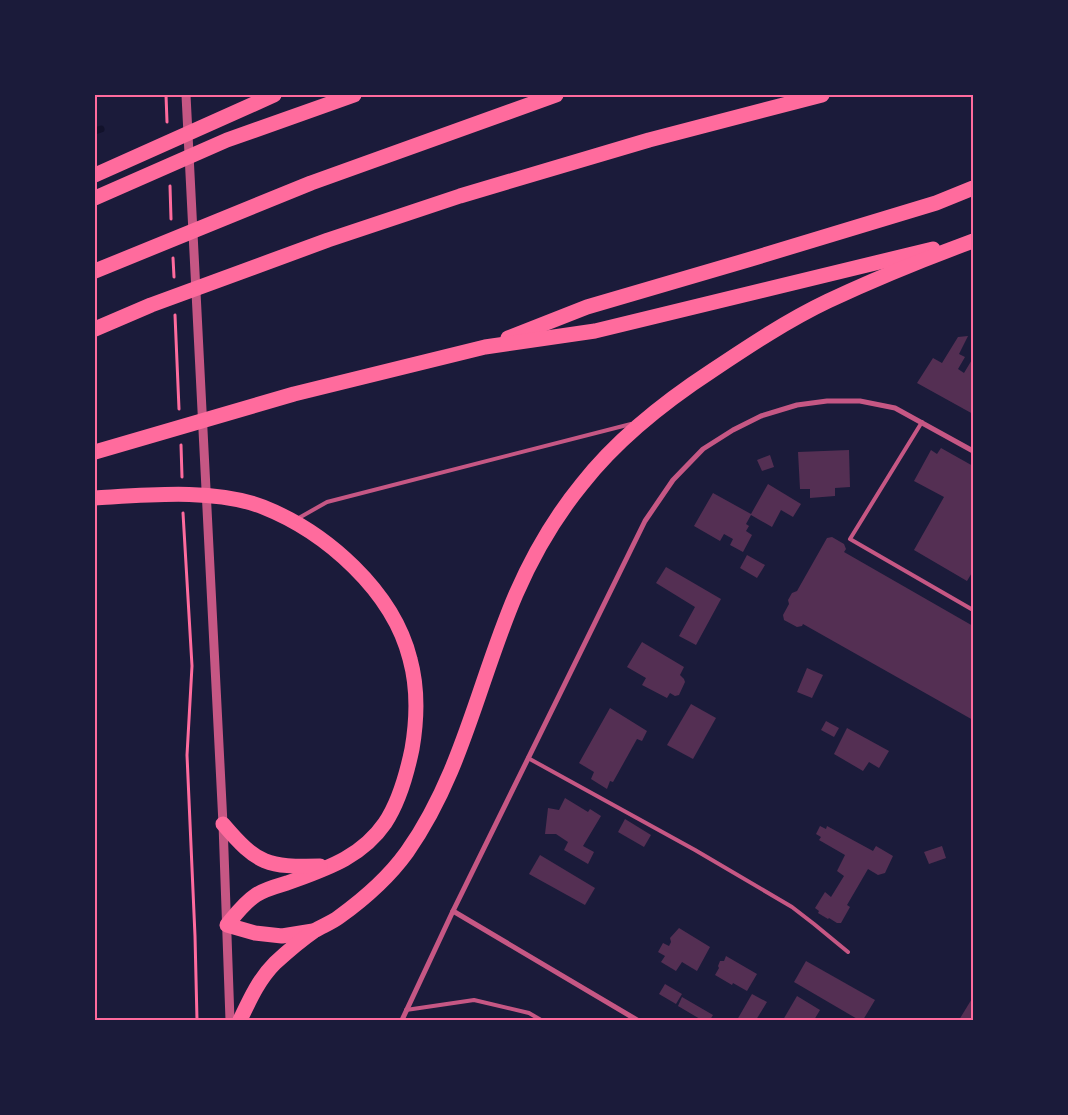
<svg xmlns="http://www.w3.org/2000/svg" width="1068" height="1115" viewBox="0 0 1068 1115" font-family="Poppins,sans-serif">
<rect width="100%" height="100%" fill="#1b1b3a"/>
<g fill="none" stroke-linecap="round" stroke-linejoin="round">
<path stroke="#12122b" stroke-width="7" d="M95,131L101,129"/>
</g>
<g fill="#542f53">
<path d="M968,336L959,354L965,357L958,369L964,373L973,358V414L917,383L933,358L942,363L958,337Z"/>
<path d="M941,448L973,466V571L967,581L914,550L944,497L914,481L931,450L937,454Z"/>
<path d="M849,450L850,487L835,488V496L810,498V489H800L798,452Z"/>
<path d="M770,455L774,467L762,471L757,460Z"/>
<path d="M768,484L801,504L793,517L781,510L772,527L751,515L746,524L749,526L746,531L752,535L743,552L730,545L733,539L724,534L720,541L694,526L713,493L751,514Z"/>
<path d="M832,537L844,544L846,549L844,552L973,626V720L803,624L802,626L797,627L784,620L783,615L789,604L788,600L792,593L797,591L827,538Z"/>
<path d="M747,555L765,565L757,578L740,568Z"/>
<path d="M666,567L721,599L696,645L679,636L695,607L656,583Z"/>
<path d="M642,642L684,667L680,675L684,679L685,682L679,695L675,696L670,693L667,698L642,685L646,678L627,667Z"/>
<path d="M807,668L823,675L812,698L797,692Z"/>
<path d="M691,704L716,718L693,759L667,745Z"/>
<path d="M610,708L647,731L642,741L637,739L613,782L610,781L607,789L591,779L594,772L579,763Z"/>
<path d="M826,721L839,728L834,737L821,730Z"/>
<path d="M847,728L889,751L879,768L869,762L863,771L834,754Z"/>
<path d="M565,798L588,812L590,809L601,816L583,846L594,852L588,864L564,850L568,842L556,834H545L548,808L559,810Z"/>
<path d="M625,819L651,835L644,847L618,832Z"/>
<path d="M820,826L826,829L827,826L873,851L876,846L893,856L885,873L878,875L868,869L847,905L850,907L841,923H837L829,918L828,919L818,913L819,911L815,908L825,892L831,897L844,876L837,871L845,855L819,840L821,837L816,834Z"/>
<path d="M942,846L946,858L929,864L924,852Z"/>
<path d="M540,855L595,888L585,905L529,874Z"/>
<path d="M679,928L710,947L697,971L682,962L676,971L661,962L665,956L658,952L663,943L669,946L671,942L670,938Z"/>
<path d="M726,956L757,974L747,991L733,983L732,985L715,975L719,968L718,966L720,961H724Z"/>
<path d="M806,961L875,1000L863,1020H859L794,982Z"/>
<path d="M665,984L682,994L676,1004L659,994Z"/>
<path d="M752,994L767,1002L756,1020H737Z"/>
<path d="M797,996L820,1010L814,1020H783Z"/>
<path d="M682,997L713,1015L710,1020H699L700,1019L678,1006Z"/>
<path d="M973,997V1020H959Z"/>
</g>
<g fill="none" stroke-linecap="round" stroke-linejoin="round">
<g stroke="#ff6b9d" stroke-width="3">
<path d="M166,95L167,122"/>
<path d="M170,186L171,219"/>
<path d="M173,258L174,277"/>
<path d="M175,315L179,409"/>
<path d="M181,445L182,477"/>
<path d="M183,513L192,666L187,755L195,936L197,1020"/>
</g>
<g stroke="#c65784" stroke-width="4">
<path d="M922,422L850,539L973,610"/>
<path d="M297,519L327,502L631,424"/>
<path d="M528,758L695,850L792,907L814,924L848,952"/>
<path d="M406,1010L474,1000L529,1013L541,1020"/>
</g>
<g stroke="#c65784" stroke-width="5">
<path d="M453,911L637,1020"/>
<path d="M402,1020L453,911L645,521L673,480L703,449L733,430L761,416L797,405L827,401H860L895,408L973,451"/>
</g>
<path stroke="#c65784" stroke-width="9" d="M186,95L223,824L230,1020"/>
<g stroke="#ff6b9d" stroke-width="15">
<path d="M95,175L274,95"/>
<path d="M95,198L227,140L354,95"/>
<path d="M95,271L311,183L556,95"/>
<path d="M95,329L151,305L328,240L460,196L649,140L822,95"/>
<path d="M508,338L587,307L751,259L936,203L973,188"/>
<path d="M95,452L294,394L485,347L595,331L933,249"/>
<path d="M95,498C146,495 215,488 263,507C326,532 393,591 410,659C418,688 417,720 412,749C407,773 399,802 385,823C361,858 325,869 287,883C277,886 265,889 256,895C244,903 236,914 227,925L255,933L282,936L313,931"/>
<path d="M223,824C258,865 267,867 320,866"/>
<path d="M240,1020C250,999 259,979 275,963C287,952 301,940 314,931C322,926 331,923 339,917C364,899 389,877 407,852C462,774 479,680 516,594C533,555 555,517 582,484C618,438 664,402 713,370C749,346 788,320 828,301C875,279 924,259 973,241"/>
</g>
</g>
<rect width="1068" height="1115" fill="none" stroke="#1b1b3a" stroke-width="192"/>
<rect x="96" y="96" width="876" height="923" fill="none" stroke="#ff6b9d" stroke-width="2"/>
</svg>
